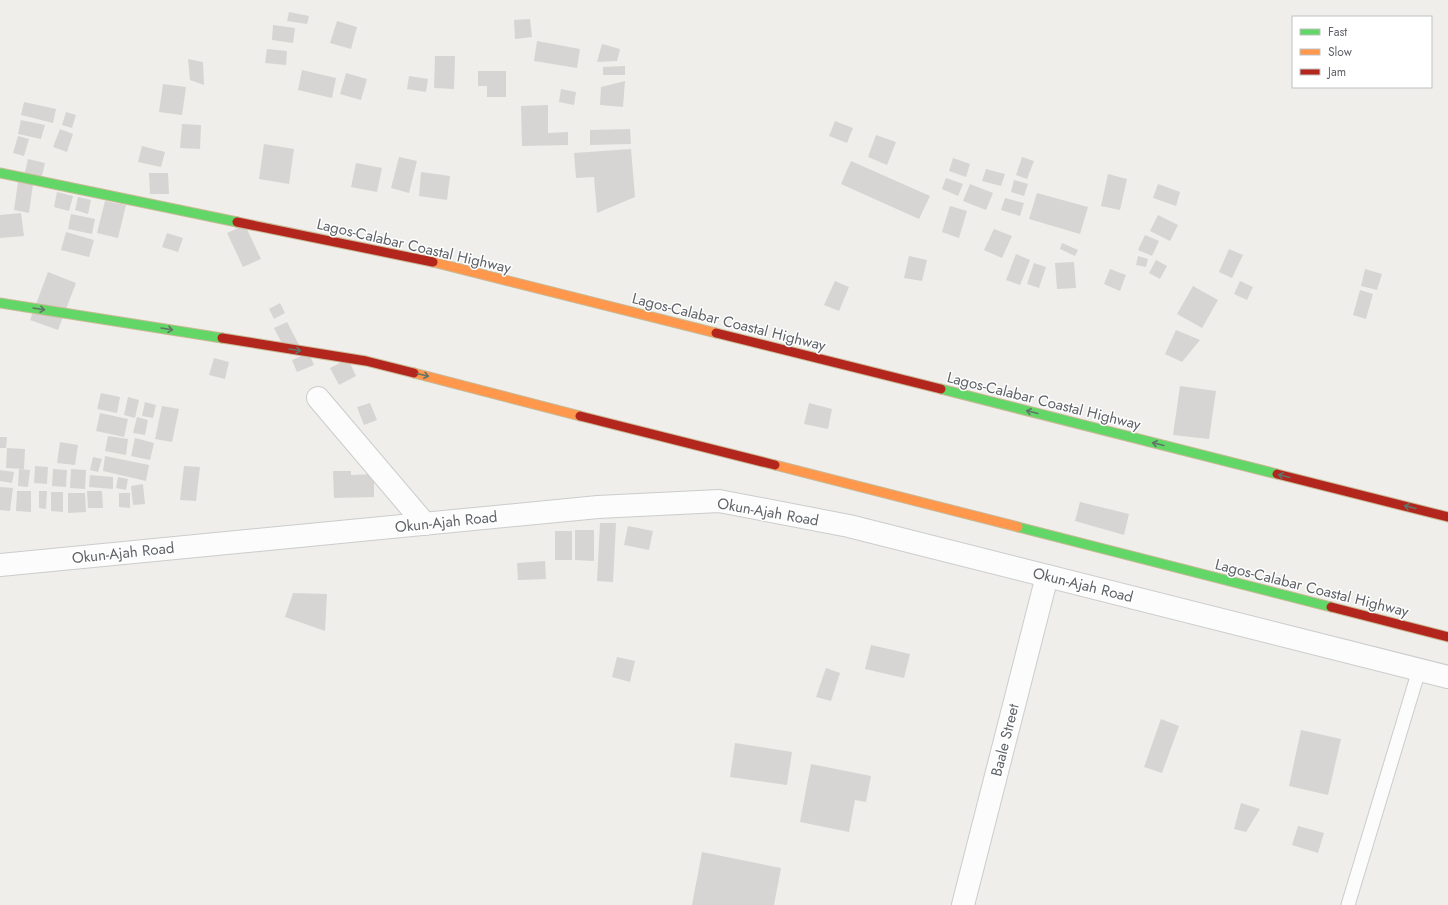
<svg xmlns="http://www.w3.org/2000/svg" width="1448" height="905" viewBox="0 0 1448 905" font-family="Jost,sans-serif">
<rect width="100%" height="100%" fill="#efeeea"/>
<g fill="#d6d5d3">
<path d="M289,12L309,16L307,24L287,21Z"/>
<path d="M530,19L532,37L515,39L514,20Z"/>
<path d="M337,21L357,27L351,49L330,43Z"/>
<path d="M273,25L295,28L293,43L272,40Z"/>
<path d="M537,41L580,49L577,68L534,61Z"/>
<path d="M602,44L620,49L617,61L597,62Z"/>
<path d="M267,49L287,51L286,65L265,63Z"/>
<path d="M435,56H455L454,89L434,88Z"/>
<path d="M188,59L203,62L204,85L190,80Z"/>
<path d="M625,66V75H603V67Z"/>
<path d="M302,70L336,78L332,98L298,90Z"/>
<path d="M478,71H506V97H487V86H478Z"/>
<path d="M346,73L367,79L361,100L340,94Z"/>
<path d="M409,76L428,79L426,92L407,89Z"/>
<path d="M625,81L623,107L600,105L601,87Z"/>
<path d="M163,84L186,87L182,115L159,112Z"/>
<path d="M561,89L576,92L574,105L559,102Z"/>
<path d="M24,102L56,109L53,123L21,115Z"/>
<path d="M548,105V133L568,132V145L522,146L521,106Z"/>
<path d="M66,112L76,115L72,128L62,125Z"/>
<path d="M21,120L45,125L41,139L18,134Z"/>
<path d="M835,121L853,128L847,143L829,136Z"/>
<path d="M182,124L201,125L200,149L180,148Z"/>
<path d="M60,129L73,134L67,152L53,147Z"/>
<path d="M630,129L631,144L590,145V130Z"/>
<path d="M876,135L896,142L887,165L868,157Z"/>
<path d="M18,136L29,139L24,156L13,153Z"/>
<path d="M264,144L294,149L289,184L259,179Z"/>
<path d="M142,146L165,152L161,167L138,162Z"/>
<path d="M631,149L635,197L597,213L594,177L576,178L574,153Z"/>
<path d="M399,157L417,161L409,193L391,188Z"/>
<path d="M1022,157L1034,161L1027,179L1016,175Z"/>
<path d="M953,158L970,164L966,177L949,171Z"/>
<path d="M28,159L45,163L40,184L23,180Z"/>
<path d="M851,161L930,196L919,219L841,184Z"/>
<path d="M356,163L382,168L377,192L351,187Z"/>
<path d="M986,169L1005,174L1001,186L982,181Z"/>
<path d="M421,172L450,176L447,200L419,196Z"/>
<path d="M149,173H168L169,194H150Z"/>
<path d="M1108,174L1127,179L1120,210L1101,206Z"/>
<path d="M946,178L963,184L958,196L942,189Z"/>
<path d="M1014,180L1028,184L1024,196L1011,192Z"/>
<path d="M18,182L33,184L29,213L14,210Z"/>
<path d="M970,184L993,193L986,210L963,201Z"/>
<path d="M1158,184L1180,192L1176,206L1153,198Z"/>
<path d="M57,192L73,196L69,211L54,207Z"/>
<path d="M1037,193L1088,207L1080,234L1029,219Z"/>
<path d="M78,197L91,200L88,214L75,210Z"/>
<path d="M1005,198L1024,203L1020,216L1001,210Z"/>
<path d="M105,201L126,205L118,238L97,233Z"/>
<path d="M950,206L967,211L959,238L942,232Z"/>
<path d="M21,213L24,236L0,238V215Z"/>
<path d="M71,214L95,219L92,234L68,229Z"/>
<path d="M1158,215L1178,225L1170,241L1150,231Z"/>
<path d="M245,225L261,259L243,267L227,233Z"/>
<path d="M994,229L1012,236L1002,258L984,250Z"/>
<path d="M66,232L94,240L89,257L61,250Z"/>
<path d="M167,233L183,238L178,252L162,247Z"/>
<path d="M1145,235L1159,241L1152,256L1138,250Z"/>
<path d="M1062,243L1078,250L1075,256L1060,249Z"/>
<path d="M1229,249L1243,255L1232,278L1219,272Z"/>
<path d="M1016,254L1030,260L1020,285L1006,280Z"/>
<path d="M909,256L927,260L922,281L904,278Z"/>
<path d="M1138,256L1148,259L1146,267L1136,265Z"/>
<path d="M1156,260L1167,266L1160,279L1149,273Z"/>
<path d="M1074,262L1076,288L1057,289L1055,263Z"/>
<path d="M1034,263L1046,267L1039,288L1027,284Z"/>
<path d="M1110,269L1126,275L1120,291L1104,284Z"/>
<path d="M1365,269L1382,274L1377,290L1361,286Z"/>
<path d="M48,272L76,283L58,330L30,320Z"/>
<path d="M835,281L849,287L839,311L824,305Z"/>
<path d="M1240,281L1253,287L1247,300L1234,294Z"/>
<path d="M1193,286L1218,300L1202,328L1177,314Z"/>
<path d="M1360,290L1373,294L1366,319L1353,315Z"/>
<path d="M280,303L285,313L274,319L269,309Z"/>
<path d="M287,322L299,345L286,351L274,328Z"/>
<path d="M1176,330L1200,340L1182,362L1165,354Z"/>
<path d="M309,353L314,365L297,372L292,360Z"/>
<path d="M214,358L229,362L225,379L209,375Z"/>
<path d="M348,359L356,376L339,385L330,368Z"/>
<path d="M1180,386L1216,391L1209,439L1173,435Z"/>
<path d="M101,393L120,397L117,413L97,409Z"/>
<path d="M128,397L139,400L135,418L124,415Z"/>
<path d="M145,402L156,405L153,418L142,416Z"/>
<path d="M370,403L377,420L364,425L357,407Z"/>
<path d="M809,403L832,409L828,429L804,424Z"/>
<path d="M162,406L179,409L172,442L155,439Z"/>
<path d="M100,413L128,419L124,437L96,431Z"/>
<path d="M137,417L148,420L145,435L133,433Z"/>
<path d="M108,436L128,439L126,455L105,451Z"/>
<path d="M0,437H7L6,448H0Z"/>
<path d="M135,438L154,443L150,460L131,456Z"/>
<path d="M60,442L78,445L75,465L57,463Z"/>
<path d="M7,448L25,449L24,469L6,468Z"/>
<path d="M105,456L149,465L146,481L103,471Z"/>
<path d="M93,457L102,459L98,472L90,470Z"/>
<path d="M35,466L48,467L47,484L34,483Z"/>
<path d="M184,466L200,467L196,501L180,500Z"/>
<path d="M19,469L30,470L28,487L18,486Z"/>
<path d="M53,469L67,470L66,487L52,486Z"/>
<path d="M71,469L86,470L85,489L70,488Z"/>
<path d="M0,470L14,472L12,483L0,481Z"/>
<path d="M333,471H351V475L374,474V497L334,498Z"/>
<path d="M90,475L113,477V489L89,487Z"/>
<path d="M118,477L128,479L126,490L116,488Z"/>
<path d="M143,484L145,504L133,505L131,486Z"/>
<path d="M0,487L13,488L10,511L0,510Z"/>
<path d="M17,491H31V512L16,511Z"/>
<path d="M39,491H47L46,509L39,508Z"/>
<path d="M87,491H102L103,508H88Z"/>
<path d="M51,492H63V512L51,511Z"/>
<path d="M68,493H85L86,512L68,513Z"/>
<path d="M119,493H130V508L119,507Z"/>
<path d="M1080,502L1129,514L1124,535L1075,521Z"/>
<path d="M600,523H616L613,582L597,581Z"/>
<path d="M628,526L653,531L649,550L624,545Z"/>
<path d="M575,530H594V561L575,560Z"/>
<rect x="555" y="531" width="17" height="29"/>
<path d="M545,561L546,579L518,580L517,563Z"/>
<path d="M293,593L327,594L325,631L285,617Z"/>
<path d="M871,645L910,654L904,678L865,669Z"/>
<path d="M617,657L635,661L630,682L612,677Z"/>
<path d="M826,668L840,673L831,701L816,697Z"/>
<path d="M1161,719L1179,726L1162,773L1144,767Z"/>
<path d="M1301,730L1341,739L1328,795L1289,786Z"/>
<path d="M735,743L792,752L787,785L730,777Z"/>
<path d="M811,764L871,776L866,802L855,800L849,832L800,822Z"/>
<path d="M1241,803L1260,809L1246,832L1234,829Z"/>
<path d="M1298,826L1324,833L1318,853L1292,845Z"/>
<path d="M702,852L781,868L774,905H692Z"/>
</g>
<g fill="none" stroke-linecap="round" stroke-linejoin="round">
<defs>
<path id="lane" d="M1348,905L1419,670"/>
<g id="street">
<path d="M318,398L425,524"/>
<path d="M0,565L598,507L719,501L849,526L1448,677"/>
<path d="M963,905L1047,576"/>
</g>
<g id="fast">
<path d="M0,173L237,222"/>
<path d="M0,303L222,338"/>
<path d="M941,389L1277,474"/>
<path d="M1018,527L1331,607"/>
</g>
<g id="slow">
<path d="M433,262L716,333"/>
<path d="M414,373L580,416"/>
<path d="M775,465L1018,527"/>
</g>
<g id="jam">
<path d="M237,222L433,262"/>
<path d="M716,333L941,389"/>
<path d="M222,338L366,361L414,373"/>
<path d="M580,416L775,465"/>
<path d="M1277,474L1448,517"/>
<path d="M1331,607L1448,637"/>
</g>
</defs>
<use href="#lane" stroke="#cbcccc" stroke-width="15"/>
<use href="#street" stroke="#cbcccc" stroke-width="24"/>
<use href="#fast" stroke="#c8b996" stroke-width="11"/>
<use href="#slow" stroke="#c8b996" stroke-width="11"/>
<use href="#jam" stroke="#c8b996" stroke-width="11"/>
<use href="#lane" stroke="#fdfcfc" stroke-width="13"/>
<use href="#street" stroke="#fdfcfc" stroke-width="22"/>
<use href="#fast" stroke="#63d668" stroke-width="9"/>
<use href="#slow" stroke="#ff974d" stroke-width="9"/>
<use href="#jam" stroke="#b3261e" stroke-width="9"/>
</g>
<defs><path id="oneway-shaft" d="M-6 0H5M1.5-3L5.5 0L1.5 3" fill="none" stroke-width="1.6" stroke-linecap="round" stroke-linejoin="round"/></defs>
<g stroke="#607468">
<use href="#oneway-shaft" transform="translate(39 309) rotate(9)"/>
<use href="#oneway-shaft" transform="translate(167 329) rotate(9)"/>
<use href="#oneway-shaft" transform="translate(295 350) rotate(9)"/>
<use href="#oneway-shaft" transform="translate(423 375) rotate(14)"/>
<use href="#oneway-shaft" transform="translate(1032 412) rotate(-166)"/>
<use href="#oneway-shaft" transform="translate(1158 444) rotate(-166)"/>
<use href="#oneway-shaft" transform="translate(1284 476) rotate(-166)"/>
<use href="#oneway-shaft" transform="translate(1410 507) rotate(-166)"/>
</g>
<g text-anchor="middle" stroke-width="3" stroke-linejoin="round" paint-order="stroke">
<g font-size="15" fill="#5f6368" stroke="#fff">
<text transform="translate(414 246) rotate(13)" y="5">Lagos-Calabar Coastal Highway</text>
<text transform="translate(729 322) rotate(14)" y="5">Lagos-Calabar Coastal Highway</text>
<text transform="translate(1044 401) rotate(14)" y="5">Lagos-Calabar Coastal Highway</text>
<text transform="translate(768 512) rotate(10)" y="5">Okun-Ajah Road</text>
<text transform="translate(446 522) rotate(-6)" y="5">Okun-Ajah Road</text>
<text transform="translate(123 553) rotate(-6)" y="5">Okun-Ajah Road</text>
<text transform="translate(1083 585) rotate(14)" y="5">Okun-Ajah Road</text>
<text transform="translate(1312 588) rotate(14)" y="5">Lagos-Calabar Coastal Highway</text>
<text transform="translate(1005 740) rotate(-76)" y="5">Baale Street</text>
</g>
</g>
<rect x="1292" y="16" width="140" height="72" fill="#ffffff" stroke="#bfc1c3"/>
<rect x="1300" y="29" width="20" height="6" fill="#63d668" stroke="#bfc1c3"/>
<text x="1328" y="36" font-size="12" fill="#5f6368">Fast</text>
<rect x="1300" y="49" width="20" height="6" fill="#ff974d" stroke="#bfc1c3"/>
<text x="1328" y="56" font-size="12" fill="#5f6368">Slow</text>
<rect x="1300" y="69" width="20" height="6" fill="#b3261e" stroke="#bfc1c3"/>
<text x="1328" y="76" font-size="12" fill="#5f6368">Jam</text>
</svg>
